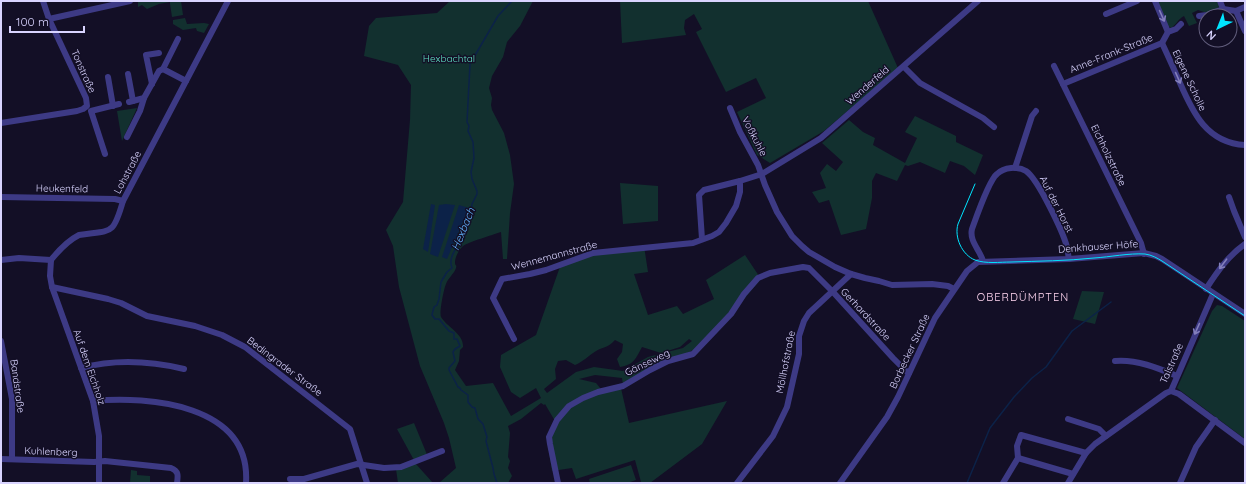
<svg xmlns="http://www.w3.org/2000/svg" width="1246" height="484" viewBox="0 0 1246 484" font-family="Quicksand,sans-serif">
<rect width="100%" height="100%" fill="#130f26"/>
<g fill="#12302f" fill-rule="evenodd">
<path d="M142,1H181L183,15L172,17L170,4V2L159,4L147,9L142,5L138,7V2Z"/>
<path d="M450,1H533L520,26L507,42L503,57L492,76L489,88L492,98L491,105L492,110L504,133L510,155L514,184L510,213L507,259H503L501,232C492,235 469,242 463,246C459,250 455,257 455,262C455,267 457,264 456,268C454,274 448,278 446,284C444,288 439,313 441,317C447,327 464,334 463,347L460,350L459,361L455,370L466,386L493,383L511,416L541,398L536,388L520,398L511,392L500,367L501,355L536,335L562,261L644,246L648,272L634,274L648,315L677,306L683,314L714,299L706,280L745,255L761,279L703,347L691,351L623,385L622,378L595,375L579,379L596,383L601,389L620,384L629,423L727,401L702,444L650,483L641,482L635,460L576,479L572,468L552,471L548,445L555,421L545,404L544,405L541,403L521,419L508,426L510,433L508,457L510,461L508,468L512,476L508,483H439L456,468L449,438L444,423L420,366L399,287L393,246L386,230L403,202L410,120L411,85L398,65L364,56L369,26L376,18L437,13ZM689,339L692,341L683,348L648,357L623,371L594,367L576,372L547,393L544,389L556,379L555,369L558,361L566,360L575,365C583,362 589,355 596,351C604,346 607,349 615,340L623,344L622,352L617,359L620,367C634,365 636,358 642,347L661,353L680,347Z"/>
<path d="M620,1H868L898,68L824,131L770,163L757,155L737,112L766,98L756,78L726,92L696,32L702,29L694,14L685,20L684,28L686,35L622,43Z"/>
<path d="M1157,1H1217L1219,6L1218,8L1207,13L1198,10L1192,13L1197,23L1189,26L1184,16C1178,19 1176,25 1171,28L1168,26Z"/>
<path d="M185,18L187,24L204,23L209,24L204,33L197,31L196,28L183,30L173,24V20Z"/>
<path d="M137,108L122,141L117,111Z"/>
<path d="M915,116L956,136V142L983,155L975,175L964,166L950,161L945,173L920,162L908,166L905,165L897,181L876,173L872,181V198L866,229L841,235L829,200L819,203L812,192L826,188L820,173L827,164L836,171L843,162L822,143L849,120L863,132L875,138L873,145L905,163L917,138L905,132Z"/>
<path d="M620,183L658,186V221L623,224Z"/>
<path d="M1082,291L1104,292L1095,324L1073,319Z"/>
<path d="M1217,305L1222,306L1245,321V439L1177,388L1212,311Z"/>
<path d="M414,423L428,457L415,462L397,429Z"/>
<path d="M415,463L433,483H398L396,469Z"/>
<path d="M631,465L636,480L627,483H590L589,479Z"/>
<path d="M131,470L137,471V475L150,476V483H130Z"/>
</g>
<g fill="#0c2248">
<path d="M431,204L435,205L428,252L423,249Z"/>
<path d="M446,204L455,205L438,257L430,254L439,205Z"/>
<path d="M459,205L469,208L447,259L442,257Z"/>
</g>
<g fill="none" stroke-linecap="round" stroke-linejoin="round">
<g stroke="#0c2248" stroke-width="1.5">
<path d="M497,483L494,474L493,468L486,441L487,437L483,424L478,419L475,408L472,407L468,402V395L461,390L460,388L458,387L449,370V368L455,361L453,352L455,349L460,346L457,339H454V333L449,331L439,319H435L432,315L434,307L437,305L439,299L441,282L447,272L452,268C450,263 451,257 454,252C458,243 463,235 467,226C468,221 468,217 471,214L472,204L477,194V191L472,179L471,172L474,158L473,142L468,131L469,126L467,122L470,64L498,16L512,1"/>
<path d="M967,483L990,428L1014,397L1032,378L1046,367L1072,331L1111,302"/>
</g>
<g stroke="#3d3a85" stroke-width="6">
<path d="M1155,1L1168,32"/>
<path d="M1220,1L1223,9"/>
<path d="M1236,11L1245,31"/>
<path d="M1106,14L1137,1"/>
<path d="M1199,16L1207,15L1223,9L1236,11L1245,7"/>
<path d="M49,19L130,1"/>
<path d="M1162,43C1168,56 1174,69 1180,83C1193,113 1207,143 1245,145"/>
<path d="M1054,66L1141,243L1144,254"/>
<path d="M904,67L920,83L983,118L994,127"/>
<path d="M163,69L178,39"/>
<path d="M128,74L133,101"/>
<path d="M108,77L113,106"/>
<path d="M152,84L146,55L159,53"/>
<path d="M1063,84L1162,43L1168,32L1176,29L1181,24"/>
<path d="M129,102L144,98L159,71L163,69L186,81"/>
<path d="M730,108L740,132L758,165L765,185L777,212L792,236L802,246L809,252L835,267L851,274L865,278L879,281L892,285L932,284L948,286L954,289"/>
<path d="M1,123L77,111L83,109L87,106L86,98L49,19L43,1"/>
<path d="M127,137L140,111L144,98"/>
<path d="M105,154L91,111L119,104"/>
<path d="M1015,168L1032,116L1036,111"/>
<path d="M1,197L115,199L123,201"/>
<path d="M1229,197L1234,211L1245,237"/>
<path d="M702,239L699,195L704,190L740,181"/>
<path d="M1,260L19,258L51,260"/>
<path d="M51,260C59,250 67,241 79,235C112,230 113,236 123,201L228,1"/>
<path d="M51,260L50,276L52,287L93,401L99,436V483"/>
<path d="M983,261C980,250 969,241 972,229C976,218 989,180 997,174C1004,167 1018,166 1026,171C1038,179 1063,232 1067,247C1068,251 1068,255 1069,259"/>
<path d="M52,287L108,299L121,303L147,316L195,326L222,335L245,347L350,429L367,483"/>
<path d="M1206,289C1217,272 1228,256 1245,244"/>
<path d="M514,339L493,298L502,279L530,274L546,270L593,253L693,243L712,236L719,232L726,223L736,206L740,192V181L762,174L821,138L978,1"/>
<path d="M1,341L12,399V459"/>
<path d="M1115,361C1136,359 1158,368 1177,376"/>
<path d="M81,368C115,359 150,361 184,369"/>
<path d="M1171,391L1213,294"/>
<path d="M1171,391L1179,394L1245,443"/>
<path d="M93,401C149,396 251,404 246,483"/>
<path d="M1068,419L1099,429L1106,436"/>
<path d="M1018,458L1017,446L1021,435L1086,453"/>
<path d="M1,459L94,462L105,461L171,468C179,471 178,476 177,483"/>
<path d="M290,479H304L357,464L384,468L401,467L442,451"/>
<path d="M558,483L550,444L549,437L557,420L569,406L583,398L598,392L623,386L650,370L668,361L693,354L731,314L744,294L758,278L770,273L803,267L809,268L833,292L893,358L906,371L909,373"/>
<path d="M737,483L773,436L787,407L799,354V336L804,321L809,313L851,274"/>
<path d="M840,483L887,417L898,397L935,318L967,271L978,262L1069,259L1144,253L1156,256L1162,259L1245,314"/>
<path d="M1003,483L1018,458L1073,474"/>
<path d="M1068,483L1086,453L1095,444L1166,393L1171,391"/>
<path d="M1180,483L1196,447L1215,420"/>
</g>
<path stroke="#00e5ff" stroke-width="1" d="M975,184L958,224C954,237 962,255 975,260C986,264 1000,262 1011,262C1039,261 1066,261 1094,258C1110,257 1129,253 1145,254C1152,255 1157,258 1162,261L1245,316"/>
</g>
<defs><path id="oneway-shaft" d="M-6 0H5M1.5-3L5.5 0L1.5 3" fill="none" stroke-width="1.6" stroke-linecap="round" stroke-linejoin="round"/></defs>
<g stroke="#837fbc">
<use href="#oneway-shaft" transform="translate(1162 16) rotate(66)"/>
<use href="#oneway-shaft" transform="translate(1178 78) rotate(66)"/>
<use href="#oneway-shaft" transform="translate(1223 264) rotate(127)"/>
<use href="#oneway-shaft" transform="translate(1197 329) rotate(114)"/>
</g>
<g text-anchor="middle" stroke-width="3" stroke-linejoin="round" paint-order="stroke">
<g font-size="10" fill="#d9d4ff" stroke="#130f26">
<text transform="translate(1111 53) rotate(-22)" y="4">Anne-Frank-Straße</text>
<text transform="translate(84 71) rotate(66)" y="4">Tonstraße</text>
<text transform="translate(1190 80) rotate(65)" y="4">Eigene Scholle</text>
<text transform="translate(867 85) rotate(-41)" y="4">Wenderfeld</text>
<text transform="translate(755 136) rotate(63)" y="4">Voßkuhle</text>
<text transform="translate(1109 155) rotate(64)" y="4">Eichholzstraße</text>
<text transform="translate(127 172) rotate(-62)" y="4">Lohstraße</text>
<text transform="translate(62 188) rotate(1)" y="4">Heukenfeld</text>
<text transform="translate(1057 204) rotate(63)" y="4">Auf der Horst</text>
<text transform="translate(1098 246) rotate(-4)" y="4">Denkhauser Höfe</text>
<text transform="translate(554 255) rotate(-15)" y="4">Wennemannstraße</text>
<text transform="translate(866 314) rotate(47)" y="4">Gerhardstraße</text>
<text transform="translate(909 351) rotate(-65)" y="4">Borbecker Straße</text>
<text transform="translate(647 362) rotate(-26)" y="4">Gänseweg</text>
<text transform="translate(785 362) rotate(-79)" y="4">Möllhofstraße</text>
<text transform="translate(1171 363) rotate(-66)" y="4">Talstraße</text>
<text transform="translate(285 366) rotate(37)" y="4">Bedingrader Straße</text>
<text transform="translate(90 367) rotate(71)" y="4">Auf dem Eichholz</text>
<text transform="translate(18 386) rotate(82)" y="4">Bandstraße</text>
<text transform="translate(51 451) rotate(2)" y="4">Kuhlenberg</text>
</g>
<g font-size="10" fill="#5fe0c0" stroke="#130f26">
<text x="449" y="62">Hexbachtal</text>
</g>
<g font-size="11" font-style="italic" fill="#62b6ff" stroke="#130f26">
<text transform="translate(463 229) rotate(-68)" y="4">Hexbach</text>
</g>
<g font-size="11" letter-spacing="1" fill="#ffd6f0" stroke="#130f26">
<text x="1023" y="301">OBERDÜMPTEN</text>
</g>
</g>
<rect width="1246" height="484" fill="none" stroke="#d9d4ff" stroke-width="4"/>
<g transform="translate(1218 28) rotate(223)"><circle r="19" fill="#130f26" stroke="#625e7d"/>
<path d="M0-3L7 15L0 10L-7 15Z" fill="#00e5ff"/>
<text y="-6" font-size="11" font-weight="bold" text-anchor="middle" fill="#d9d4ff">N</text>
</g>
<path d="M10 26v6h74v-6" fill="none" stroke="#d9d4ff" stroke-width="2"/>
<text x="16" y="26" font-size="12" fill="#d9d4ff" stroke="#130f26" stroke-width="3" paint-order="stroke">100 m</text>
</svg>
